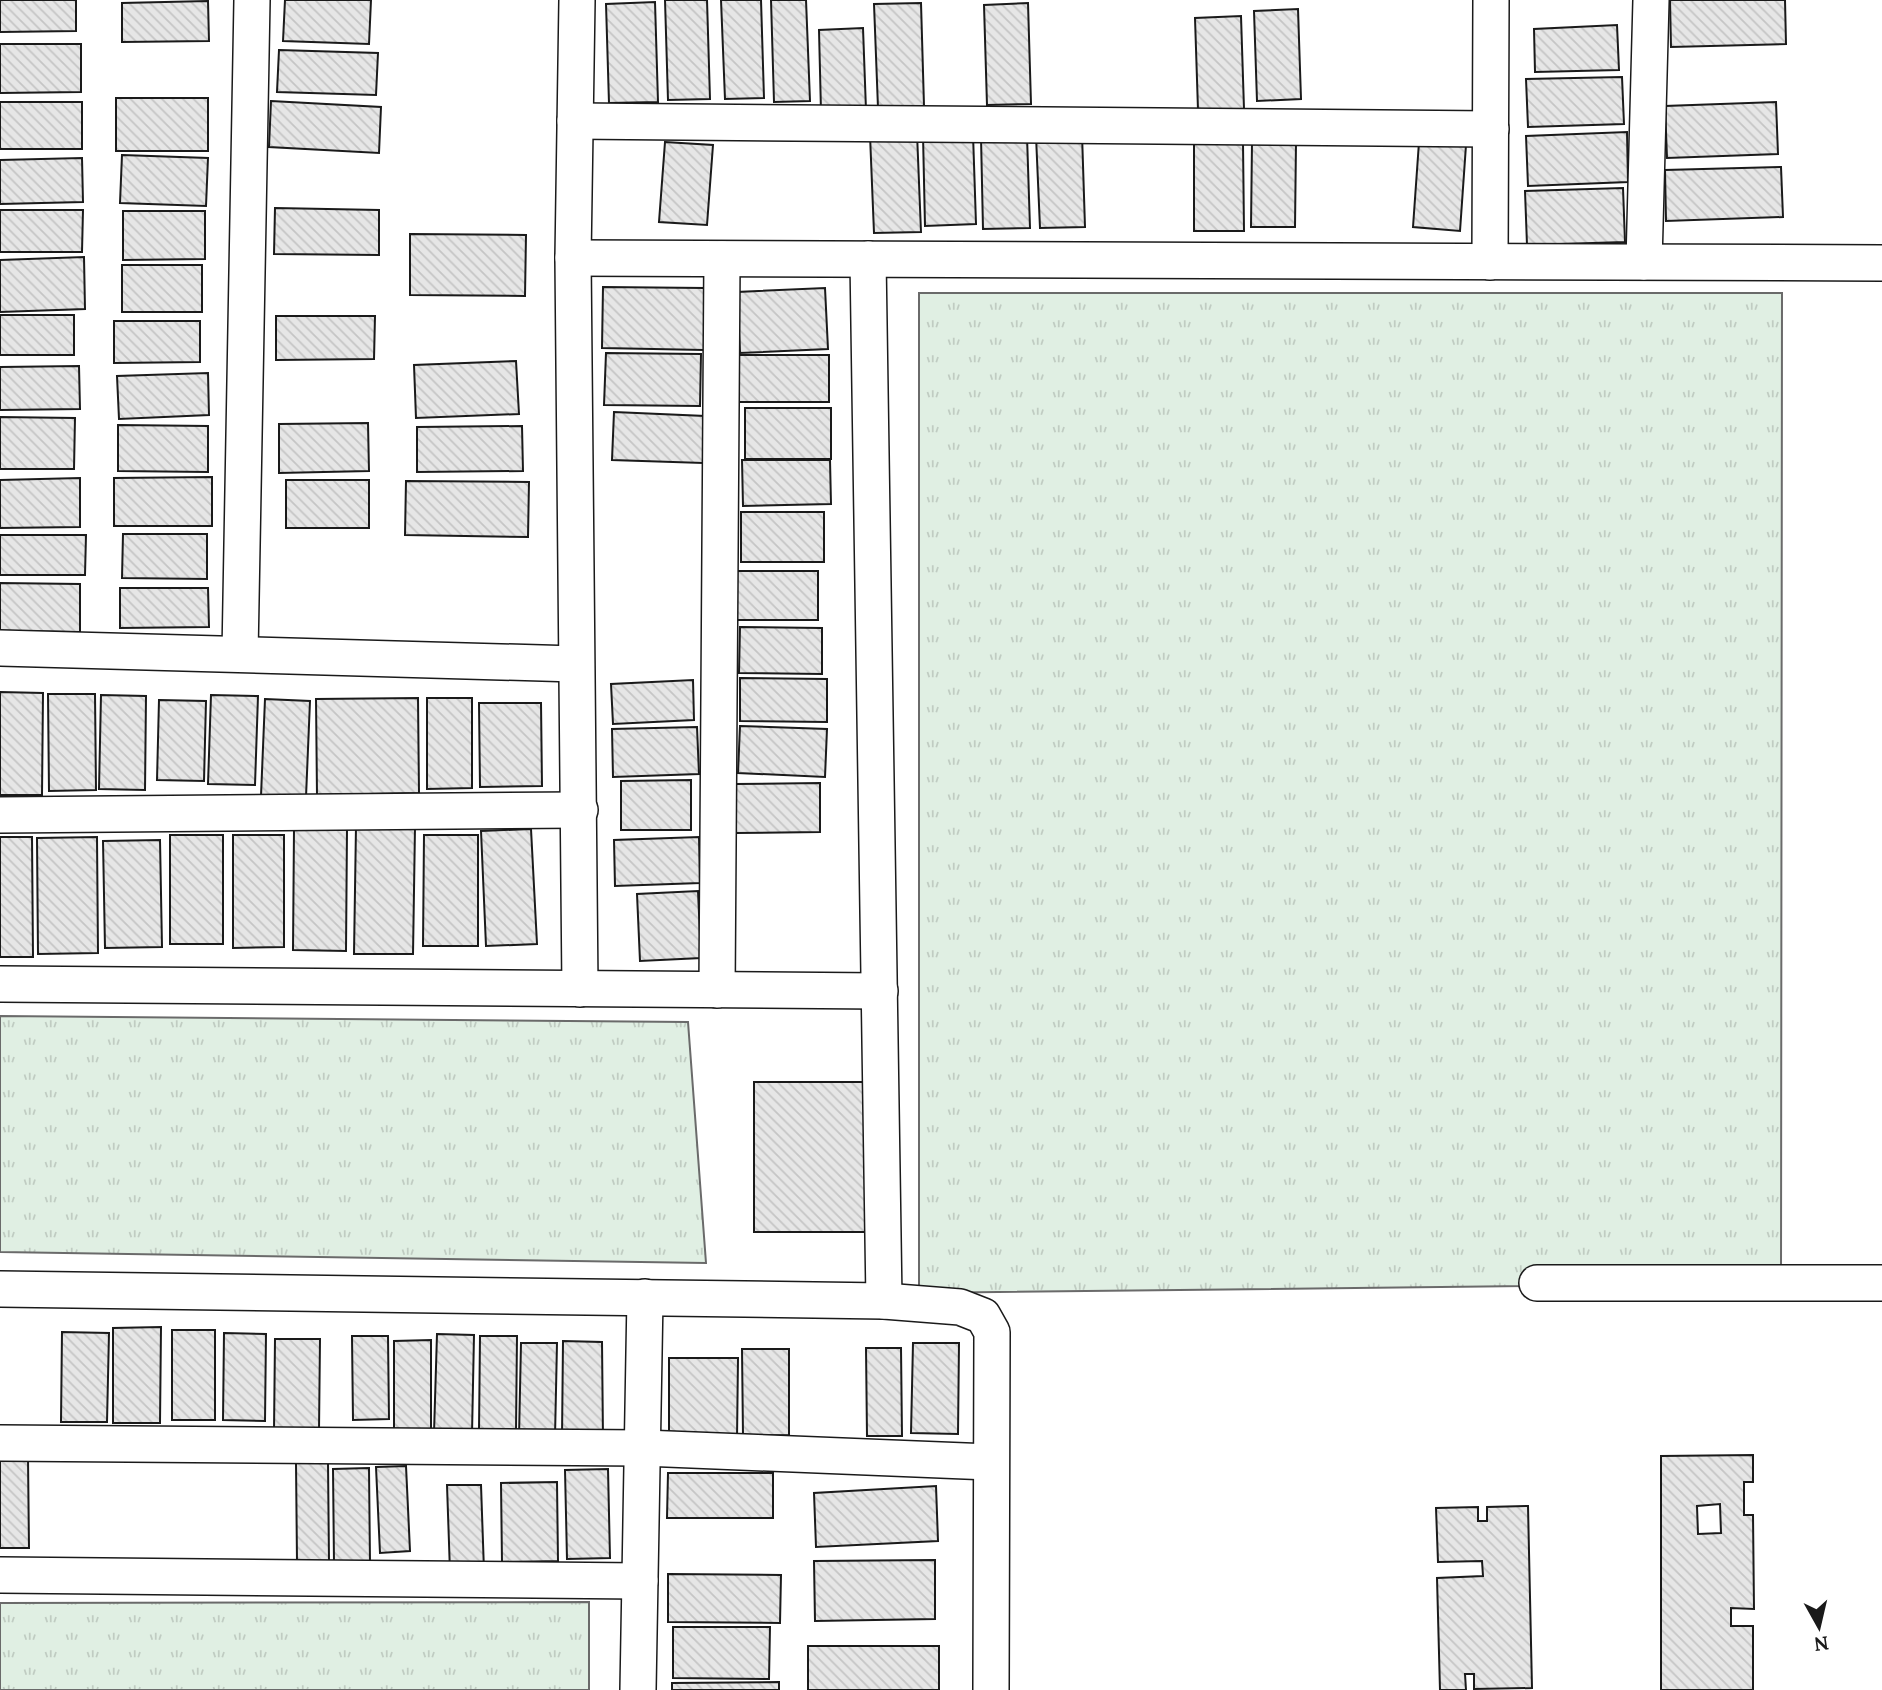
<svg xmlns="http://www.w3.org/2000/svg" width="1882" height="1690" viewBox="0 0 1882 1690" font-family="Lora,serif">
<defs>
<pattern id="park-tufts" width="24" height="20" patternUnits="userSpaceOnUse" patternTransform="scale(1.75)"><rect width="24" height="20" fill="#e0efe3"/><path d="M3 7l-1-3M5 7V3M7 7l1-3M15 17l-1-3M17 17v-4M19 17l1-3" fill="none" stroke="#c0ccc2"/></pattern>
<pattern id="building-back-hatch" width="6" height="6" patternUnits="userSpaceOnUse" patternTransform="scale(1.75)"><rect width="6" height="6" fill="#e6e6e6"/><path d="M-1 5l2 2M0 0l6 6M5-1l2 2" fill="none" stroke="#c5c5c5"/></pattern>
</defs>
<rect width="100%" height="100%" fill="#fff"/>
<g fill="url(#park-tufts)" stroke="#6a6a6a" stroke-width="2">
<path d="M919,293H1782L1781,1283L919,1293Z"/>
<path d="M0,1016L688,1022L706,1263L0,1252Z"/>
<path d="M589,1602V1690H0V1603Z"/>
</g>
<g fill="url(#building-back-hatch)" stroke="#1a1a1a" stroke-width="2" fill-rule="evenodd">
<path d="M0,0H76V31L0,32Z"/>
<path d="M285,0H371L369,44L283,41Z"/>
<path d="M665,0H707L710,99L668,100Z"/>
<path d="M721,0H761L764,98L725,99Z"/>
<path d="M771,0H806L810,101L774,102Z"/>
<path d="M1670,0H1785L1786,44L1671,47Z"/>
<path d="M208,1L209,41L122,42V3Z"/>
<path d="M655,2L658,102L609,103L606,4Z"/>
<path d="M921,3L924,106L878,108L874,4Z"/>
<path d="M1028,3L1031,104L987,105L984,5Z"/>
<path d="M1298,9L1301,99L1257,101L1254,11Z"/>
<path d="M1241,16L1244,109L1198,110L1195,18Z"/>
<path d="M1617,25L1619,70L1535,72L1534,29Z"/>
<path d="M863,28L866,110L821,112L819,30Z"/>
<path d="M0,44H81V92L0,93Z"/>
<path d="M279,50L378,53L376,95L277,92Z"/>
<path d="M1622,77L1624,124L1528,127L1526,79Z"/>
<rect x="116" y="98" width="92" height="53"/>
<path d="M271,101L381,107L379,153L269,147Z"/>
<rect x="0" y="102" width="82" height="47"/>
<path d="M1776,102L1778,154L1667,158L1665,106Z"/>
<path d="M1627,132L1628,182L1528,186L1526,136Z"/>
<path d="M917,133L921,232L874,233L870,135Z"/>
<path d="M973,134L976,224L925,226L923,135Z"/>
<path d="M1082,134L1085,227L1040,228L1036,136Z"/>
<path d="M1027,136L1030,228L983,229L981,137Z"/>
<path d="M665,142L713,145L707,225L659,222Z"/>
<path d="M1252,142H1296L1295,227H1251Z"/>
<path d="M1419,142L1466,145L1460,231L1413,227Z"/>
<path d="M1194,143H1243L1244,231H1194Z"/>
<path d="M122,155L208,158L206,206L120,203Z"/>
<path d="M82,158L83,202L0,204V160Z"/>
<path d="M1781,167L1783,217L1666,221L1665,170Z"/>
<path d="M1623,188L1625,242L1527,245L1525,191Z"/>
<path d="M275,208L379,210V255L274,254Z"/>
<path d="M0,210H83L82,252H0Z"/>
<path d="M123,211H205V259L123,260Z"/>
<path d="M410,234L526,235L525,296L410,295Z"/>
<path d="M84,257L85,309L0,312V260Z"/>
<rect x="122" y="265" width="80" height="47"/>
<path d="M603,287L705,288L704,350L602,348Z"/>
<path d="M825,288L828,349L740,353L737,292Z"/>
<rect x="0" y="315" width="74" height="40"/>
<path d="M276,316H375L374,359L276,360Z"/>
<path d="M114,321H200V362L114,363Z"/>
<path d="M606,353L701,354L700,406L604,405Z"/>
<rect x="739" y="355" width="90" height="47"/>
<path d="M516,361L519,414L416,418L414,365Z"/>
<path d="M79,366L80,409L0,410V367Z"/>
<path d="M208,373L209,415L119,419L117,376Z"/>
<rect x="745" y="408" width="86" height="51"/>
<path d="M614,412L705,416L703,463L612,460Z"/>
<path d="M0,417L75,418L74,469H0Z"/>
<path d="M368,423L369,471L279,473V424Z"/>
<path d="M118,425L208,426V472L118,471Z"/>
<path d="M522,426L523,471L417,472V427Z"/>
<path d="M742,460H830L831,504L743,506Z"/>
<path d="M212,477V526H114V478Z"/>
<path d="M80,478V527L0,528V480Z"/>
<rect x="286" y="480" width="83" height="48"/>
<path d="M406,481L529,482L528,537L405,535Z"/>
<rect x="741" y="512" width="83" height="50"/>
<path d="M123,534H207V579L122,578Z"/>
<path d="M0,535H86L85,575H0Z"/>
<rect x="733" y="571" width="85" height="49"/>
<path d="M0,583L80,584V632L0,631Z"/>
<path d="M120,588H208L209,627L120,628Z"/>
<path d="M740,627L822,628V674L739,673Z"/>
<path d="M740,678L827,679V722L740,721Z"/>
<path d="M693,680L694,720L613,724L611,684Z"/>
<path d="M0,692L43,693L42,795H0Z"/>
<path d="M48,694H95L96,790L49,791Z"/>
<path d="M101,695L146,696L145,790L99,789Z"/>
<path d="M211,695L258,696L255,785L208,784Z"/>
<path d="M418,698L419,793L317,795L316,699Z"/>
<path d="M427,698H472V788L427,789Z"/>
<path d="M265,699L310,701L306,797L261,796Z"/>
<path d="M159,700L206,701L204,781L157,780Z"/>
<path d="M479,703H541L542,786L480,787Z"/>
<path d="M740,726L827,729L825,777L738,773Z"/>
<path d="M697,727L699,774L613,777L612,729Z"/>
<path d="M691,780V830H621V781Z"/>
<path d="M820,783V832L736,833V784Z"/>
<path d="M356,826L415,827L413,954H354Z"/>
<path d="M294,829H347L346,951L293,950Z"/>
<path d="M531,829L537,944L486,946L481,831Z"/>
<rect x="170" y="835" width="53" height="109"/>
<path d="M233,835H284V947L233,948Z"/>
<path d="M424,835H478V946H423Z"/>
<path d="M0,837H32L33,957H0Z"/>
<path d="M97,837L98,953L38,954L37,838Z"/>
<path d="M699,837L700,883L615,886L614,840Z"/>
<path d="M160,840L162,947L105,948L103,841Z"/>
<path d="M698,891L701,958L640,961L637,894Z"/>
<rect x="754" y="1082" width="113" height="150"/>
<path d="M161,1327L160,1423H113V1328Z"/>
<rect x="172" y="1330" width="43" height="90"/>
<path d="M62,1332L109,1333L107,1422H61Z"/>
<path d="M224,1333L266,1334L265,1421L223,1420Z"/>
<path d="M437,1334L474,1335L472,1434L434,1433Z"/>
<path d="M352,1336H388L389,1419L353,1420Z"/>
<path d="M480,1336H517L516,1431H479Z"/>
<path d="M275,1339H320L319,1431H274Z"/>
<path d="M431,1340V1431H394V1341Z"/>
<path d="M563,1341L602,1342L603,1439L562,1438Z"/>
<path d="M521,1343H557L555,1437H519Z"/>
<path d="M913,1343H959L958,1434L911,1433Z"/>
<path d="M866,1348H901L902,1436H867Z"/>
<path d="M742,1349H789V1435L743,1436Z"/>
<path d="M669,1358H738L737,1439H669Z"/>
<path d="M1753,1455V1482H1744V1515H1753L1754,1609L1731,1608V1626H1753V1690H1661V1456ZM1720,1504L1721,1533L1698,1534L1697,1506Z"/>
<path d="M28,1458L29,1548H0V1459Z"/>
<path d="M328,1462L329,1561H297L296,1463Z"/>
<path d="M406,1466L410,1551L380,1553L376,1467Z"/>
<path d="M369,1468L370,1563H334L333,1469Z"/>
<path d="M608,1469L610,1558L567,1559L565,1470Z"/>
<path d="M668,1473H773V1518H667Z"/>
<path d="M557,1482L558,1561L502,1562L501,1483Z"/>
<path d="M447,1485H481L484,1571L450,1572Z"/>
<path d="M936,1486L938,1541L816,1547L814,1493Z"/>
<path d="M1528,1506L1532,1688L1474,1689V1674H1465L1466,1690H1440L1437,1578L1483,1576L1482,1561L1438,1562L1436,1508L1478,1507V1521H1487V1507Z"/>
<path d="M935,1560V1619L815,1621L814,1561Z"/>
<path d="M668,1574L781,1575L780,1623L668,1622Z"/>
<path d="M673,1627H770L769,1679L673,1678Z"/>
<rect x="808" y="1646" width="131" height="44"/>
<path d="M779,1682V1690H672V1683Z"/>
</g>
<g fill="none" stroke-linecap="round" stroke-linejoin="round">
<defs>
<g id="street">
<path d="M577,0L573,258L580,989"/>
<path d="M575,121L1491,129"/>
<path d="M573,258L1882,263"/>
<path d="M868,259L884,1301"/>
<path d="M1490,262L1491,0"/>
<path d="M1644,262L1651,0"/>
<path d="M0,648L576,664"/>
<path d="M240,654L252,0"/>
<path d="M0,815L580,810"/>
<path d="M0,984L880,991"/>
<path d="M717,990L722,259"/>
<path d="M1537,1283H1882"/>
<path d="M0,1289L884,1301L960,1307L983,1316L992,1332L991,1690"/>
<path d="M0,1443L643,1448L990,1462"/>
<path d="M0,1575L640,1581"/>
<path d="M638,1690L645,1297"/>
</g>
</defs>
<use href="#street" stroke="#1a1a1a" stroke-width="38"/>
<use href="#street" stroke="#fff" stroke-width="35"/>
</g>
<g transform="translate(1819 1627) rotate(172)" stroke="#ffffff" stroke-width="5" paint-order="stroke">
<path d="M0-5L12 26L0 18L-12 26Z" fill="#1a1a1a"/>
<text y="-10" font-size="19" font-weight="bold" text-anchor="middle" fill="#1a1a1a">N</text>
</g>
</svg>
